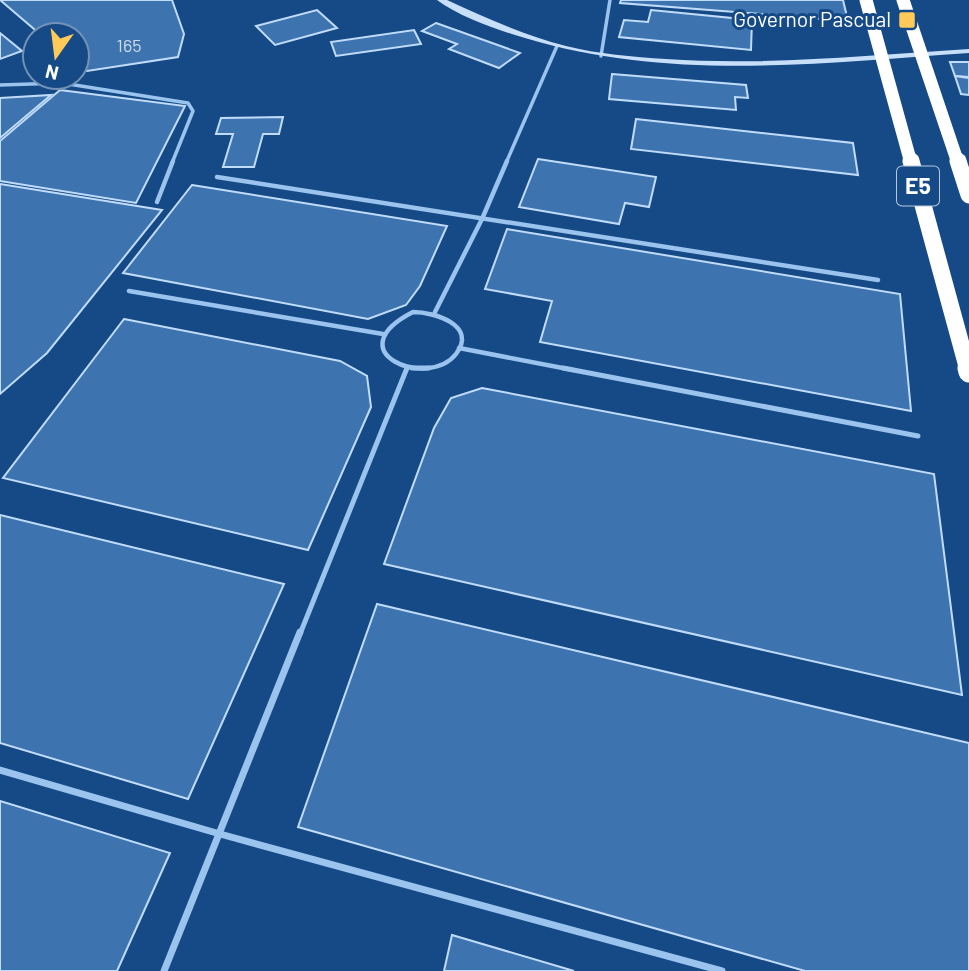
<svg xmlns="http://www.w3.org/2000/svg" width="969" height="971" viewBox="0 0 969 971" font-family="Barlow,sans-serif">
<rect width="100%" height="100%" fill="#154a86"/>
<g fill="#3d74b0" stroke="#c0dcfa" stroke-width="2">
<path d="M0,0H172L184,34L178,57L87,71L77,63V35H41Z"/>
<path d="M621,0H843L848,21L620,3Z"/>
<path d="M317,10L337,28L275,45L256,26Z"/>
<path d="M651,10L752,20L751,50L619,37L624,20L648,22Z"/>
<path d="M436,23L520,53L499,68L449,49L457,44L422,31Z"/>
<path d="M414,30L421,44L336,56L331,42Z"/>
<path d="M0,33L22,51L0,59Z"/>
<path d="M950,62H969V77L955,76Z"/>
<path d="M612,74L746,85L748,98L735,97L736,110L609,99Z"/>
<path d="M955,76L969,78V95L961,94Z"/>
<path d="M60,90L185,106L136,203L0,181V141Z"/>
<path d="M51,95L0,138V98Z"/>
<path d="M283,117L279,134H263L254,167H223L233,134H216L221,118Z"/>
<path d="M636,119L853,143L858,175L631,149Z"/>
<path d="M538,159L656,177L649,207L625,203L619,224L519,207Z"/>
<path d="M0,184L162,210L47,353L0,394Z"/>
<path d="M192,185L447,226L420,286L406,305L368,319L123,273Z"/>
<path d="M507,229L900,294L911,411L540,342L552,301L485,289Z"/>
<path d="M124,319L340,361L367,376L371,407L308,550L3,478Z"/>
<path d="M482,388L934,474L962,695L384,564L434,428L451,398Z"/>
<path d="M0,515L284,584L188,799L0,743Z"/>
<path d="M377,604L969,743V971H805L298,827Z"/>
<path d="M0,801L170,853L117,971H0Z"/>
<path d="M452,935L574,971H444Z"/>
</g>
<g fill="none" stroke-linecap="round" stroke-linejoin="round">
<g stroke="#9ac3ee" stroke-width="3.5">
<path d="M601,56L610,0"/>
<path d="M0,85L62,83L188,103L193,111L172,163"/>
<path d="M506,163L557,46"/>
</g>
<g stroke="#9ac3ee" stroke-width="4.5">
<path d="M217,177L878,280"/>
<path d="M157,202L173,161"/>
<path d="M129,291L383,334"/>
<path d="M413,312C434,312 478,325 456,354C428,390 335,352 413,312Z"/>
<path d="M435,312L482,219L507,161"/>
<path d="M459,348L573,370"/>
</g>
<g stroke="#9ac3ee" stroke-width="5">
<path d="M412,368H429"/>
<path d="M563,368L918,436"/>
<path d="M300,634L407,368"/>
</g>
<g stroke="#9ac3ee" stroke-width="7">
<path d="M0,770L220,834L722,971"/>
<path d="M164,971L300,632"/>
</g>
<path fill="#c8dffa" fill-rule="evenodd" d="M437,0H447C486,18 524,35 566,46C598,54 633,57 666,59C767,66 868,55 969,49V53C820,63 670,82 525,38C497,30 460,17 437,0Z"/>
<path stroke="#fff" stroke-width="3.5" stroke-dasharray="8 3.5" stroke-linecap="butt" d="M900,0L907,20"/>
<g stroke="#fff" stroke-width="13">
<path d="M866,0L911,163"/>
<path d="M903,0L958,163"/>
</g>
<g stroke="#fff" stroke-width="17">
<path d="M911,161L968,370"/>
<path d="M958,161L969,195"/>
</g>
<path stroke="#fff" stroke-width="21" d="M968,368L969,372"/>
</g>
<rect fill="#ffca58" stroke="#154a86" stroke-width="2.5" x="898" y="11" width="18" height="18" rx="3.5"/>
<g text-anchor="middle" stroke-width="6" stroke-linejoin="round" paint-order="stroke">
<g font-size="18" fill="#cedceb">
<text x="129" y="52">165</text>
</g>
<g font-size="21" fill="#fff" stroke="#154a86" text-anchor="end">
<text x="891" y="27">Governor Pascual</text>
</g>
<rect fill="#154a86" stroke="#b9c9db" stroke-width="2" x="897" y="166.5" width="42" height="39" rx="5"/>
<g font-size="23" font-weight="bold" fill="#fff">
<text x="918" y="194">E5</text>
</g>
</g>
<g transform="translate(56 56) rotate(194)"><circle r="33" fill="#154a86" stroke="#7392b6" stroke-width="2"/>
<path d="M0-5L12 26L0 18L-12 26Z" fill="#ffca58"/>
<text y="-10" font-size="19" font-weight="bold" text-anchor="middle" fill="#ffffff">N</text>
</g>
</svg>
